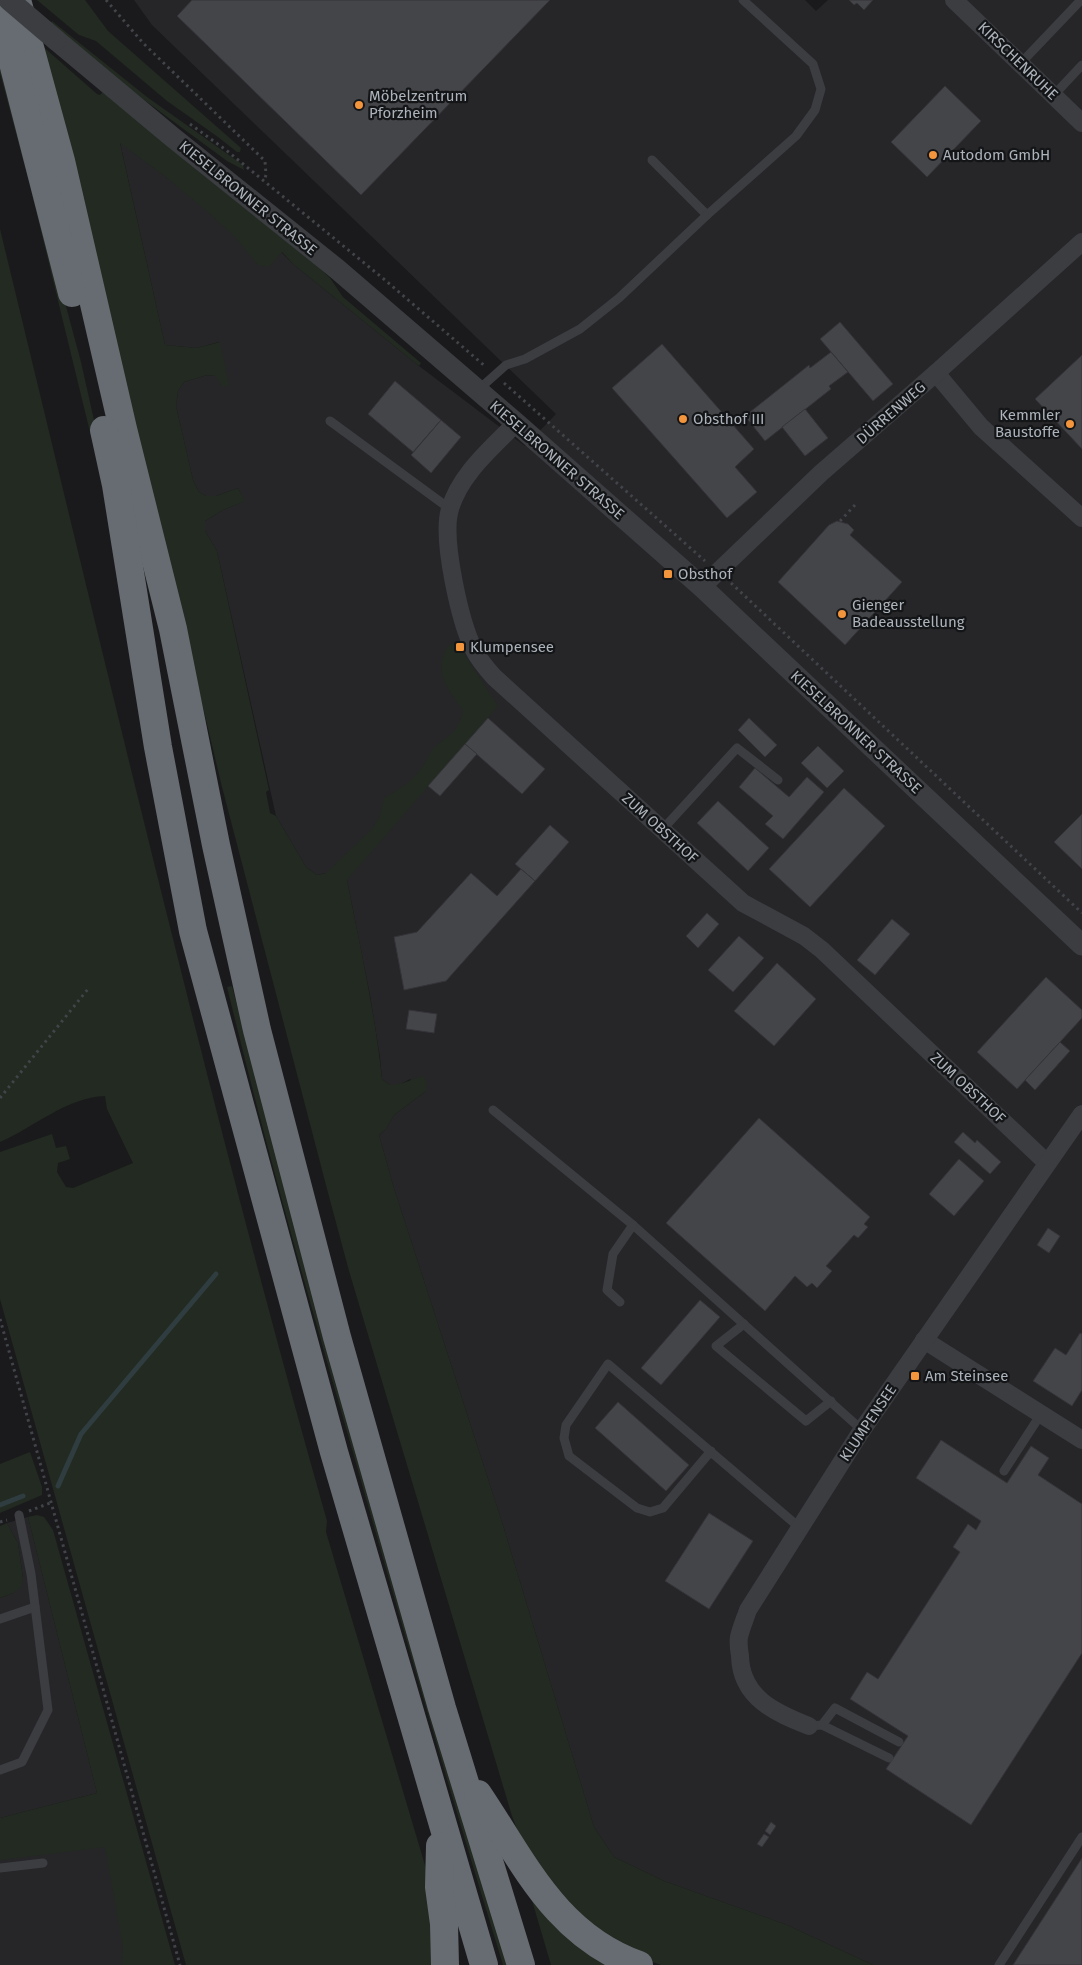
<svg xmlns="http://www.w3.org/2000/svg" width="1082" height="1965" viewBox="0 0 1082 1965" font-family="'Fira Sans',sans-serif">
<rect width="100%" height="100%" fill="#1a1a1c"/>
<g fill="#262629">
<path d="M134,0H805L816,11L828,0H1082V1965H873L787,1925L664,1881L614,1857L594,1827L502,1522L393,1185L379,1135L386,1129L394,1115L426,1091L410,1079L399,1085H390L382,1079L380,1057L370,995L347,880L325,873L317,875L306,867L276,816L217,551L205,531V521L223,510L244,501L238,488L216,496H206L199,492L193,480L176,406L178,391L184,382L207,375L215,376L219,342L197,348L165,345L120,142L275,259L281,252L293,264L419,366L525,446L556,414L152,25Z"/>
<path d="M28,1517L97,1793L0,1818V1598L13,1593L23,1578L18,1543L7,1523Z"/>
<path d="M114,1805L158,1965H0V1836Z"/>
</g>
<g fill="#222a21">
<path d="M37,0H85L108,31L241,148L240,152H237L218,137L167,101L96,41L79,35Z"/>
<path d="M52,21L147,97L243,165L244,170L227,161L128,88L51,24Z"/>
<path d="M40,44L97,94L100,95L104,91L309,258L330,278L343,297L421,363L419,366L293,264L282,252L269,267L258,265L235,237L208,212L167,178L120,143L165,345L197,348L220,342L229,385L223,387L215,376L207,375L184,382L178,391L176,406L193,480L199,492L206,496H216L238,488L245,501L223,510L205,521V531L217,551L269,790L266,792L270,813L276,816L306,867L317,875L326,873L372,829L380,816L384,798C399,790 414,780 423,766C427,761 429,754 433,749C448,735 459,733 463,710C450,693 434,673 445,652C447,646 451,643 457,643L498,706L347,880C360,946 375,1012 382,1079L390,1085C402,1085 411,1079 423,1076L427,1082L426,1091L394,1115L386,1129L379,1135L393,1185L502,1522L594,1827L614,1857L664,1881L787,1925L873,1965H661L633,1955L587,1928L524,1848L512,1816L349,1271L327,1189L222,787L113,330Z"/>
<path d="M0,61L81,362L115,514H110L31,190L0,73Z"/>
<path d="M0,229C105,661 206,1094 327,1521L326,1532L427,1872L438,1965H186L0,1299V1152L52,1134L56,1148L66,1146L70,1159L58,1163L57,1172L66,1187L73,1188L133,1163L107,1109L105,1096C67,1097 33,1128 0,1142Z"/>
<path d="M232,986L252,1060L509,1965H503C451,1796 402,1626 354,1456C309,1300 265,1144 227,987Z"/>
<path d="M30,1452L42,1487V1495L0,1513V1464Z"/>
<path d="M37,1515L44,1517L53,1530L175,1965H122L123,1947L105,1847L0,1860V1818L97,1793L28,1517Z"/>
<path d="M7,1523L18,1543L23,1578L21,1587L13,1593L0,1598V1526Z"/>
<path d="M531,1897L619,1965H551Z"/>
</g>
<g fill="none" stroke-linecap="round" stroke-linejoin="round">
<g stroke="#2f3c40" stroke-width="5">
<path d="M58,1486L81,1434L216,1274"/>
<path d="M0,1505L23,1496"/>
</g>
</g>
<g fill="#444549" stroke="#343438">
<path d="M192,0H550L361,195L177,16Z"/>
<path d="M849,0H873L864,10L857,3L854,5Z"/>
<path d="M945,86L981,121L927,177L891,142Z"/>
<path d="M840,322L893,384L873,401L820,339Z"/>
<path d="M662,344L754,449L735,467L757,492L727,518L612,388Z"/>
<path d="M831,352L848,372L829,386L831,389L765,441L745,416L809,365L810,368Z"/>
<path d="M1082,355V449L1035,399Z"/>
<path d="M395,381L441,420L413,452L368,414Z"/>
<path d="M805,409L828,438L805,456L782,427Z"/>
<path d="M441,420L461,437L431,473L411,455Z"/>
<path d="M837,521L848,524L854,530L850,535L902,582L845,645L778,582L829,525Z"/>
<path d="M488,718L545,769L522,794L465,744Z"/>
<path d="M749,718L777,745L765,757L738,730Z"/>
<path d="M465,744L477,754L440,796L428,786Z"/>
<path d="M818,746L844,771L827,788L801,763Z"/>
<path d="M755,768L789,797L807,777L824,792L783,839L765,824L773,816L739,787Z"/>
<path d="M844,788L885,826L810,907L769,869Z"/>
<path d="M718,801L769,848L748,871L697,823Z"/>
<path d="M1082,814V869L1054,842Z"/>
<path d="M550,825L569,842L535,881L515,864Z"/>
<path d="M521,869L535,881L446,981L404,990L394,937L417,932L471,873L497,896Z"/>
<path d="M707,913L719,924L698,948L686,936Z"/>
<path d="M892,919L910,934L875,975L857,960Z"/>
<path d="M739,936L764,958L733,992L708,970Z"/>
<path d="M777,963L816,999L774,1046L734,1011Z"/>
<path d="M1046,977L1082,1010V1018L1017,1089L977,1052Z"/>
<path d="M409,1010L437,1014L434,1033L406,1029Z"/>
<path d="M1060,1042L1070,1051L1035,1090L1025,1080Z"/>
<path d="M759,1118L870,1217L864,1224L868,1227L858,1238L854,1235L826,1266L832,1271L817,1288L812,1283L807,1287L795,1276L765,1311L666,1223Z"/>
<path d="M963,1132L975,1143L977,1140L1001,1162L990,1174L954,1142Z"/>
<path d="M959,1159L984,1181L954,1216L929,1194Z"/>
<path d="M1048,1228L1060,1236L1049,1253L1037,1245Z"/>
<path d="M700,1300L720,1317L661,1385L641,1368Z"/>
<path d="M1080,1333L1082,1334V1390L1072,1406L1033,1381L1055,1348L1066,1355Z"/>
<path d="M618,1402L689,1465L666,1491L595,1428Z"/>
<path d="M941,1440L1007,1483L1031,1446L1049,1458L1038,1475L1082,1504V1653L971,1825L886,1769L908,1736L850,1699L867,1672L878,1679L960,1552L953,1547L968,1524L976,1530L981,1521L916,1478Z"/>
<path d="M709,1513L753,1541L709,1609L665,1581Z"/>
<path d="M771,1822L776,1826L770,1835L765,1831Z"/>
<path d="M764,1834L769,1837L762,1847L757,1844Z"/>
<path d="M1082,1858V1965H1013Z"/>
</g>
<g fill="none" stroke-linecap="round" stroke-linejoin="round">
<g stroke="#414448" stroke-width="3" stroke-dasharray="2.5 4" stroke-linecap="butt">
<path d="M106,0L143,43L265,161L266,175L264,181"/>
<path d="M190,124L226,150L385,280L486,367"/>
<path d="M504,383L705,561"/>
<path d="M840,521L855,505"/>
<path d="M731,583L1082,913"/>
<path d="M0,1098L88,989"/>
<path d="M0,1319L180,1965"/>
<path d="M29,1511L50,1503"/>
<path d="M0,1522L7,1520"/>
</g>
<g stroke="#3b3d41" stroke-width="9">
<path d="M1020,64L1081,0"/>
<path d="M1054,95L1082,65"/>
<path d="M652,160L707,215"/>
<path d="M478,390L506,365L525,359L580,329L619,298L707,215L796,136L815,110L821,89L813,64L743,0"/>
<path d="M330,421L450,509"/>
<path d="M662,830L737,748L778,780"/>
<path d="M493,1110L633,1225L862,1430"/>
<path d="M620,1302L607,1290L613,1254L633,1225"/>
<path d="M744,1324L716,1346L806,1421L831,1401"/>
<path d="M711,1451L663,1508L650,1512L637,1508L569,1456L564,1438L566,1425L608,1364L800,1528"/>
<path d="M1004,1471L1041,1414"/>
<path d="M0,1619L35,1607"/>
<path d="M822,1725L889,1758"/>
<path d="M809,1726L822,1725L835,1708L899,1742"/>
<path d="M0,1770L22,1762L48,1710L31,1574L19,1515"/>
<path d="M0,1868L43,1863"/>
<path d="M999,1965L1082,1837"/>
</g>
<g stroke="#3b3d41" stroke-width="18">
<path d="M954,0L1082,123"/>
<path d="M936,373L981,427L1082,518"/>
<path d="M516,423C492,448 460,474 450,509C441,538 460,622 474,650C479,660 486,668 494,677L743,903L804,936L822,950L1047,1163"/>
<path d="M702,587L821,473L936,373L1082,242"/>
<path d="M924,1340L1082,1440"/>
<path d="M809,1726C776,1713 741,1698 740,1656C739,1650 738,1643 739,1637C741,1628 745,1619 748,1610L862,1430L1082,1114"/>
</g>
<path stroke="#3b3d41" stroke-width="21" d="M56,40L171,136L337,269L516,423L702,587L1082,945"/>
<g stroke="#676c72" stroke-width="28">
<path d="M17,0L61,161L123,429L173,629L216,845L257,1030L337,1337L442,1708L521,1965"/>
<path d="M0,12L72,293"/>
<path d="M104,430L116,485L158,747L193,931L334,1452L484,1965"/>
<path d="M478,1794C524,1862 555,1935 639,1965"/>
<path d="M440,1846L439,1887L444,1924L445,1965"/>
</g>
<path stroke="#3b3d41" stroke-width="21" d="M9,0L56,40"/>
</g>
<g fill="#f2953c" stroke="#141517" stroke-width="2">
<circle cx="359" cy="105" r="5"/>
<circle cx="933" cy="155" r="5"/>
<circle cx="683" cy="419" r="5"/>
<circle cx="1070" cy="424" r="5"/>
<rect x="663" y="569" width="10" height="10" rx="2.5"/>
<circle cx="842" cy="614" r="5"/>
<rect x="455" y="642" width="10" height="10" rx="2.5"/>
<rect x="910" y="1371" width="10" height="10" rx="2.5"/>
</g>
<g text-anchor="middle" stroke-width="4.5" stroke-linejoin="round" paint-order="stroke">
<g font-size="15" fill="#acb3bb" stroke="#141517">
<text transform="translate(1018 61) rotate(44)" y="5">KIRSCHENRUHE</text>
<text transform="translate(248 198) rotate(39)" y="5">KIESELBRONNER STRASSE</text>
<text transform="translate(891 413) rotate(-41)" y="5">DÜRRENWEG</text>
<text transform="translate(557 460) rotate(41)" y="5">KIESELBRONNER STRASSE</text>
<text transform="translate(856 732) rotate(43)" y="5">KIESELBRONNER STRASSE</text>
<text transform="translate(660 828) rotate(42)" y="5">ZUM OBSTHOF</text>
<text transform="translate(968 1088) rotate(43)" y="5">ZUM OBSTHOF</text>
<text transform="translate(868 1423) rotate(-56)" y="5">KLUMPENSEE</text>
</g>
<g font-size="15" fill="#acb3bb" stroke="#141517" text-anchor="start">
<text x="369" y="101">Möbelzentrum<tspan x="369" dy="17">Pforzheim</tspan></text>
<text x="943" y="160">Autodom GmbH</text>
<text x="1060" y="420" text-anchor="end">Kemmler<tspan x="1060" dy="17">Baustoffe</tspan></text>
<text x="693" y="424">Obsthof III</text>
<text x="678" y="579">Obsthof</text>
<text x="852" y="610">Gienger<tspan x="852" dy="17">Badeausstellung</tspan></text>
<text x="470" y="652">Klumpensee</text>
<text x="925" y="1381">Am Steinsee</text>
</g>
</g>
</svg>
